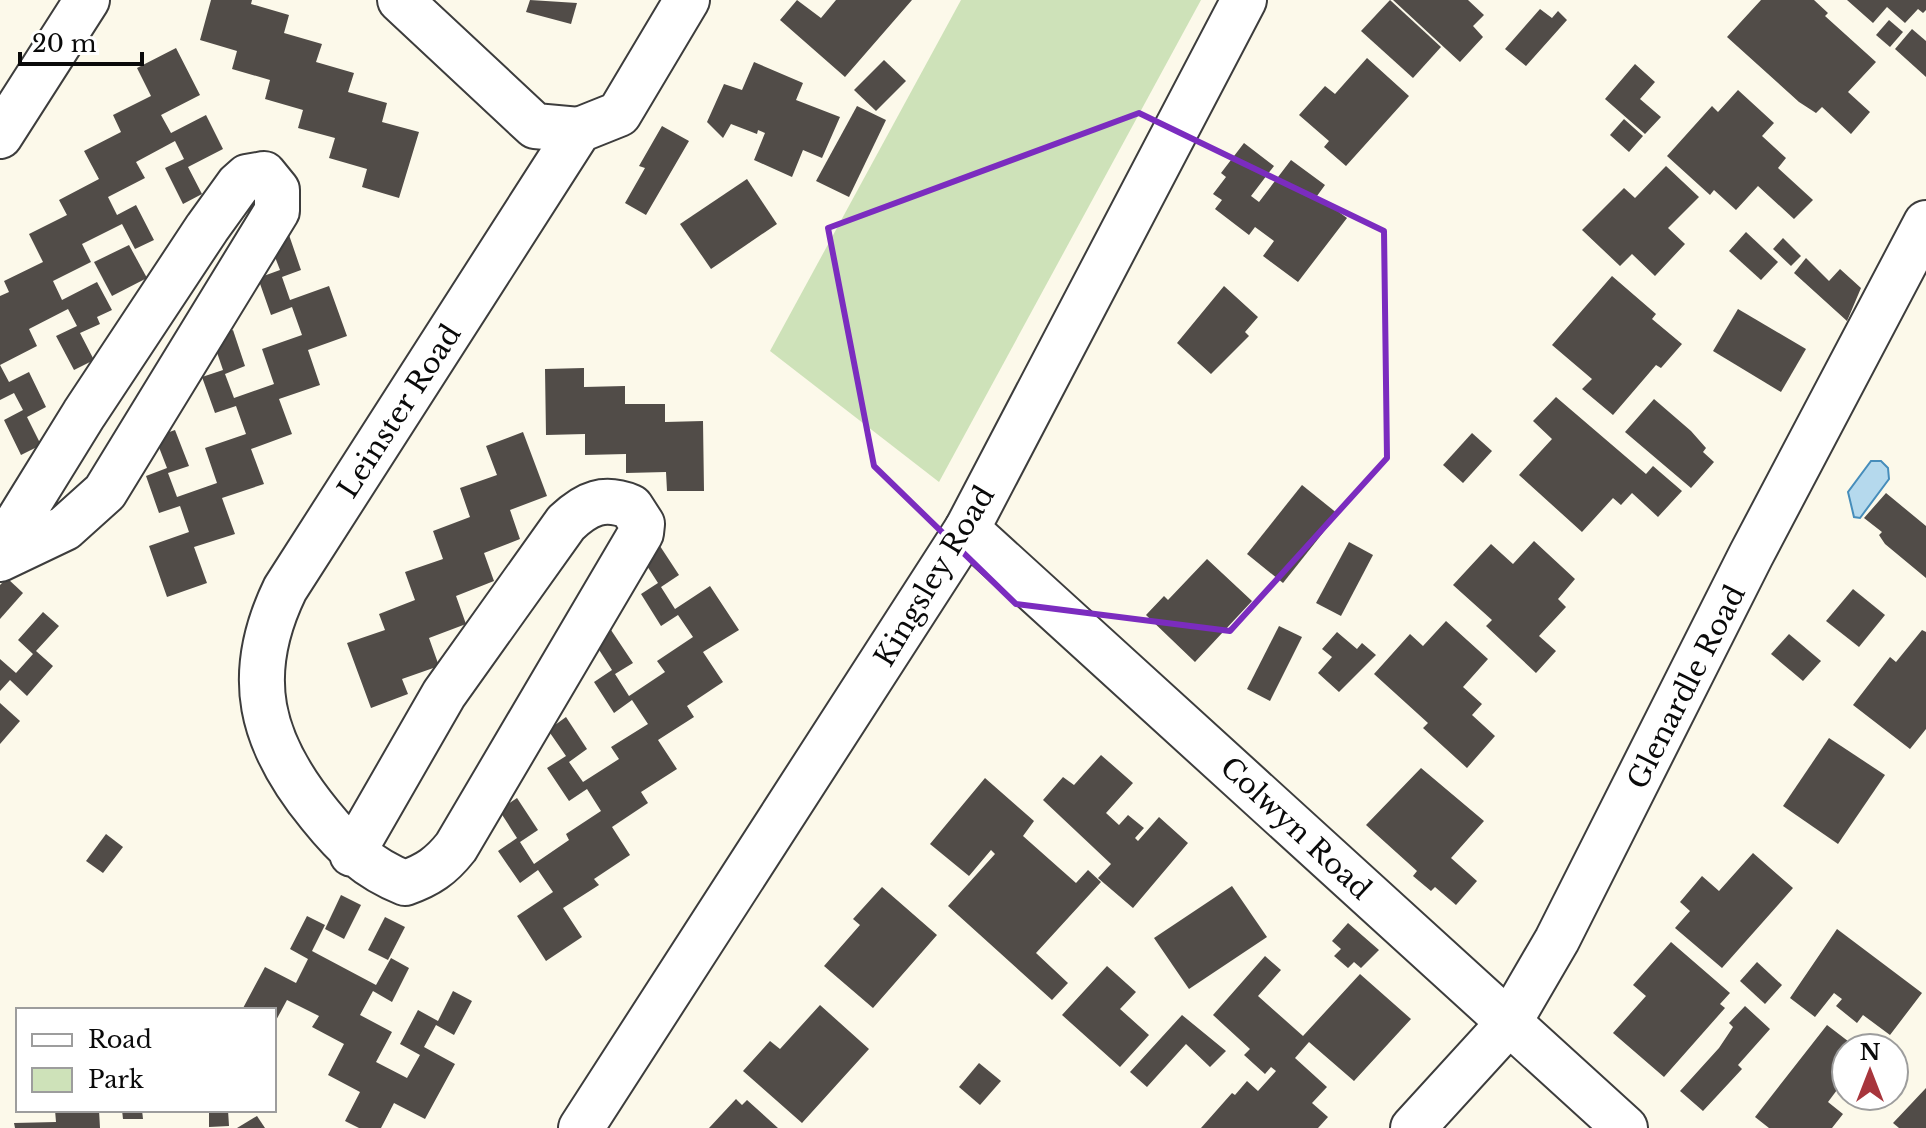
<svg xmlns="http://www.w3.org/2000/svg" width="1926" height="1128" viewBox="0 0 1926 1128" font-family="'Libre Baskerville',serif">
<rect width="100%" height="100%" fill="#fcf9ea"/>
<path fill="#cee2b9" d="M961,0H1201L939,482L770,351Z"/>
<path fill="#b5d9ed" stroke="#468dbb" stroke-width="2" d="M1871,461H1881L1888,468L1889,479L1860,518L1854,517L1848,492Z"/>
<g fill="#514c48">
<path d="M211,0H252L251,4L289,15L284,33L322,44L316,62L354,73L348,92L387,103L382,122L419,132L399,198L362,187L367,169L329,158L335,138L298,128L303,110L265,99L270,80L232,69L237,51L200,40Z"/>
<path d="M530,0L577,3L571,24L526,12Z"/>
<path d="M797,0L821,18L836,0H912L845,77L780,20Z"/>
<path d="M1390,0L1441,47L1413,78L1361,31Z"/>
<path d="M1393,0H1468L1484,15L1473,26L1483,37L1460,62Z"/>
<path d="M1761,0H1814L1828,13L1825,16L1876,62L1848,92L1870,112L1851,134L1822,107L1816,113L1799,102L1727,37Z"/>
<path d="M1847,0H1926V10L1923,13L1918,9L1905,23L1887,7L1873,23Z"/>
<path d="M1540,9L1552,18L1558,11L1567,20L1526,66L1505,49Z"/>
<path d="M1889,20L1903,32L1890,47L1876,35Z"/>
<path d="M1912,29L1926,41V77L1895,49Z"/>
<path d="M176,48L200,95L161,115L171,133L206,115L223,149L188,167L202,194L183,204L165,168L184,159L175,141L136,162L145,178L108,197L117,215L136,205L154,240L135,249L122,224L82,244L91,262L53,281L62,300L97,282L112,310L97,317L100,324L80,333L94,360L74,370L56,336L77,326L68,309L29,329L37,346L0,365L9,382L29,372L46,407L27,417L41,445L21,455L4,420L23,410L14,393L0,400V296L9,292L4,281L43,262L29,234L67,215L59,200L99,179L84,151L121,132L113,115L151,96L137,68Z"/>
<path d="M1367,58L1409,96L1346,166L1324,147L1329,141L1299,115L1325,86L1335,94Z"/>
<path d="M884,60L906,81L876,111L854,90Z"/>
<path d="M754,62L803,83L796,100L840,117L822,158L803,150L792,177L754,160L765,133L758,130L757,134L731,124L723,138L707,122L724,84L742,90Z"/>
<path d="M1635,64L1655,82L1640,99L1661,117L1645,134L1605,99Z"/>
<path d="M1738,90L1774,123L1762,136L1786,158L1778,168L1813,200L1794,219L1758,186L1736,210L1714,190L1710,195L1667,156L1712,106L1718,112Z"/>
<path d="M857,106L886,120L849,197L816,181Z"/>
<path d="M1624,119L1643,136L1629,152L1610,135Z"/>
<path d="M662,126L689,141L646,215L625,203L645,168L639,166Z"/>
<path d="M1244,143L1274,166L1251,196L1259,202L1291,160L1325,185L1317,196L1347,218L1298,282L1263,256L1274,241L1255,227L1249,235L1215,209L1222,200L1213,194L1226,177L1221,173Z"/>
<path d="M1666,166L1699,197L1668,228L1685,244L1655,276L1632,254L1620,266L1582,230L1624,188L1635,198Z"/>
<path d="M747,179L777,224L711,269L680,224Z"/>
<path d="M288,232L301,270L282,277L290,300L329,286L347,336L308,350L320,385L279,399L292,434L251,449L264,484L222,498L235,534L194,547L207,583L167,597L149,546L189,532L180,506L159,513L146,476L167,468L155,437L175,430L189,466L168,473L177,497L217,483L205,448L246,434L236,406L215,413L202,377L223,370L212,338L233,330L245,366L225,374L234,398L274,384L262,349L302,335L292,307L271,315L258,278L280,270L268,239Z"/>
<path d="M1746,232L1778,262L1761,280L1729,251Z"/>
<path d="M1783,238L1801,256L1791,266L1773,249Z"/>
<path d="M129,245L147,278L112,296L94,262Z"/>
<path d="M1806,258L1829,281L1840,269L1861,288L1847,321L1794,273Z"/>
<path d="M1612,276L1656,314L1652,319L1682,344L1661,368L1656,365L1613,415L1582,389L1592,379L1552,345Z"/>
<path d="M1224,286L1258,317L1245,332L1249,336L1211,374L1177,343Z"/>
<path d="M1738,309L1806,349L1781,392L1713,351Z"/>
<path d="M584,368V387L625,386V404H665V422L703,421L704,491H667L666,472L626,473V454L585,455V434L546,435L545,369Z"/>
<path d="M1556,397L1646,474L1653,466L1682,491L1658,517L1632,493L1621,505L1613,498L1582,532L1519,475L1552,439L1533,421Z"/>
<path d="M1654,399L1691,431L1706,448L1703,452L1714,462L1691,488L1625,432Z"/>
<path d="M523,432L547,496L510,510L520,539L484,553L494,581L456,596L466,624L429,638L439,666L402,679L408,694L371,708L347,643L385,630L379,614L415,600L405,572L443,559L433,531L470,517L460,488L497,475L486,446Z"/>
<path d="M1472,433L1492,451L1463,483L1443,465Z"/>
<path d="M1302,485L1338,514L1283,583L1247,554Z"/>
<path d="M1886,493L1926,526V578L1885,544L1879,535L1882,532L1864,518Z"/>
<path d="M1534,541L1575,579L1558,599L1566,607L1539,636L1556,651L1536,673L1486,626L1492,620L1453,585L1491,544L1513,564Z"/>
<path d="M1349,542L1373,555L1341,616L1316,603Z"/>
<path d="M658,543L679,575L661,587L675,609L710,586L739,630L703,652L723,682L687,706L694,717L658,740L677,769L641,792L648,803L612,827L630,855L594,879L599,885L563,908L582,937L546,961L517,916L553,892L538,870L520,883L498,851L517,838L499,810L517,798L538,830L520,842L534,864L569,840L566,834L601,811L587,789L569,801L547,768L566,756L548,730L566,717L587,749L569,762L583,782L619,759L611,747L648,724L632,700L614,713L594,682L612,670L594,642L611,630L633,663L615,674L629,696L665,672L657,661L693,637L678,615L661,626L641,594L658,583L640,555Z"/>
<path d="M1207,559L1252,601L1195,662L1146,615L1164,596L1168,600Z"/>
<path d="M7,578L23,593L0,619V585Z"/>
<path d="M1853,589L1885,615L1859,647L1826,621Z"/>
<path d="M43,612L59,626L36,651L53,666L27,696L10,680L0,691V659L16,673L33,654L18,640Z"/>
<path d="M1446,621L1488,659L1463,687L1482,704L1472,715L1495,736L1467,768L1423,728L1428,723L1374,674L1410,634L1423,646Z"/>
<path d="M1279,626L1302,637L1270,701L1247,689Z"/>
<path d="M1922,630L1926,632V729L1910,749L1853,705L1890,657L1896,662Z"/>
<path d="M1337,632L1357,649L1362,643L1376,655L1339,692L1318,673L1332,657L1322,649Z"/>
<path d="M1789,634L1821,661L1803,681L1771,654Z"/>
<path d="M0,703L20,721L0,744Z"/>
<path d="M1829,738L1885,775L1838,844L1783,806Z"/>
<path d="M1101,755L1133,783L1106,813L1119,825L1128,815L1144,828L1135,838L1138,841L1159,817L1188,843L1133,908L1098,878L1111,864L1043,800L1063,777L1074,785Z"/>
<path d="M1421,768L1484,821L1451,858L1477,881L1456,905L1435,887L1431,891L1413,876L1417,871L1366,825Z"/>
<path d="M985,778L1034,821L1023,836L1076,883L1088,870L1101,882L1036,953L1068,983L1052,1000L948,906L995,854L991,850L969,876L930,844Z"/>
<path d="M106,834L123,847L103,873L86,861Z"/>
<path d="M1753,853L1793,888L1722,968L1675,928L1690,911L1680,902L1702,876L1719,891Z"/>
<path d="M1232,886L1267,937L1189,989L1154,938Z"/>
<path d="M882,887L937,935L873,1008L824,966L860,925L853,919Z"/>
<path d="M341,895L361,905L344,939L325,929Z"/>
<path d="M307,916L325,925L312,951L376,985L391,958L409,968L392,1002L373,991L360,1015L392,1032L376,1062L407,1078L420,1055L400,1044L418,1010L438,1021L453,991L472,1001L454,1035L436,1025L424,1047L455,1064L425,1119L394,1103L381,1128H359L345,1121L360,1092L328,1075L344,1044L312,1027L319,1016L287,1000L274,1024V1010H242L265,967L296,983L308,959L290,949Z"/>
<path d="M385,917L405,927L388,960L368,950Z"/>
<path d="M1348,923L1379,950L1361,968L1354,962L1348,968L1334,956L1341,949L1332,941Z"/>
<path d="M1837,929L1922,993L1890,1035L1863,1015L1857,1023L1836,1006L1842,999L1834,993L1815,1017L1790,998Z"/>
<path d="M1671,942L1730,993L1720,1004L1725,1008L1664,1077L1613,1033L1646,996L1633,985Z"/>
<path d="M1265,956L1281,970L1258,996L1303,1036L1360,974L1411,1019L1354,1081L1309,1042L1295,1058L1327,1087L1312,1103L1328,1117L1318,1128H1201L1232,1093L1235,1095L1247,1081L1258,1091L1276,1071L1271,1067L1265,1074L1244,1055L1250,1049L1213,1015Z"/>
<path d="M1757,962L1782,985L1765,1004L1740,981Z"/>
<path d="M1107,966L1136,992L1120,1009L1149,1035L1120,1067L1062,1015Z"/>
<path d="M820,1005L869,1049L802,1123L743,1071L770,1041L780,1049Z"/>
<path d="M1745,1006L1770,1029L1738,1065L1742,1069L1703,1111L1680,1091L1719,1048L1733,1027L1729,1023Z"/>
<path d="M1182,1015L1226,1051L1210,1067L1186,1044L1147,1087L1130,1072Z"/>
<path d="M1827,1025L1857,1048H1846V1078L1828,1102L1843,1114L1832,1128H1769L1755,1117Z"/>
<path d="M979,1063L1001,1081L980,1105L959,1087Z"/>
<path d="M1926,1088V1128H1899L1893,1123Z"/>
<path d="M736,1099L742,1105L747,1100L778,1128H709Z"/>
<path d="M55,1110H99L100,1128H15L14,1123L56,1122Z"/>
<path d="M122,1110H142L143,1119H123Z"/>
<path d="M209,1110H228L229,1126L209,1127Z"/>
<path d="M257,1116L265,1128H237Z"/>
</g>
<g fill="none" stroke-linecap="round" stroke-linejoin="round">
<defs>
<g id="minor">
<path d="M400,0L535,126L579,130"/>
<path d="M0,136L87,0"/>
<path d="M967,529L1625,1128"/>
<path d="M0,550L84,414L207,228L238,185L247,177L264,174L277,190V211L105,492L65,528L0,559"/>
<path d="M352,854L444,694L566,523C587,503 604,496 631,507L642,524L641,533L456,847C441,866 428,875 405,883C367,868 345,846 320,815C260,742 243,676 285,589L579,130L619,114L687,0"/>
<path d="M581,1128L967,529L1244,0"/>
<path d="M1413,1128L1508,1024L1557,940L1751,555L1926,223"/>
</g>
</defs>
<use href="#minor" stroke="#3d3d3d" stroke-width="48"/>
<use href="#minor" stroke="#fff" stroke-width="44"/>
</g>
<path fill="none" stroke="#7b2cbf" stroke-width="6" stroke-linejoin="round" d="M1139,113L1384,231L1387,458L1230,631L1016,604L874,466L828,228Z"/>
<g text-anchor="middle" stroke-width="8" stroke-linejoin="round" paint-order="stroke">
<g font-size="28" fill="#0a0a0a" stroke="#fff">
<text transform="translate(399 411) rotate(-57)" y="10">Leinster Road</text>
<text transform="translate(934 576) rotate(-59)" y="10">Kingsley Road</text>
<text transform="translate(1686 687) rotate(-63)" y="10">Glenardle Road</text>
<text transform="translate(1296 828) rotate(43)" y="10">Colwyn Road</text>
</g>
</g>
<rect x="16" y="1008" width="260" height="104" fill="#ffffff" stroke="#9d9d9d" stroke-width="2"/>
<rect x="32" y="1034" width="40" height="12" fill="#ffffff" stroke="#9d9d9d" stroke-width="2"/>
<text x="88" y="1048" font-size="24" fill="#0a0a0a">Road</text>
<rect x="32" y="1068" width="40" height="24" fill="#cee2b9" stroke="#9d9d9d" stroke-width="2"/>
<text x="88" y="1088" font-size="24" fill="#0a0a0a">Park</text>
<g transform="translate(1870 1072)"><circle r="38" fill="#ffffff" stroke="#9d9d9d" stroke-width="2"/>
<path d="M0-6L14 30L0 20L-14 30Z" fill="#a7353c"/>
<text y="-12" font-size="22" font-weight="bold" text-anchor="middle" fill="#0a0a0a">N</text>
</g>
<path d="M20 52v12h122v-12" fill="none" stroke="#0a0a0a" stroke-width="4"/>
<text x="32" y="52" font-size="24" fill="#0a0a0a" stroke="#ffffff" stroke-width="6" paint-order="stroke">20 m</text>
</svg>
